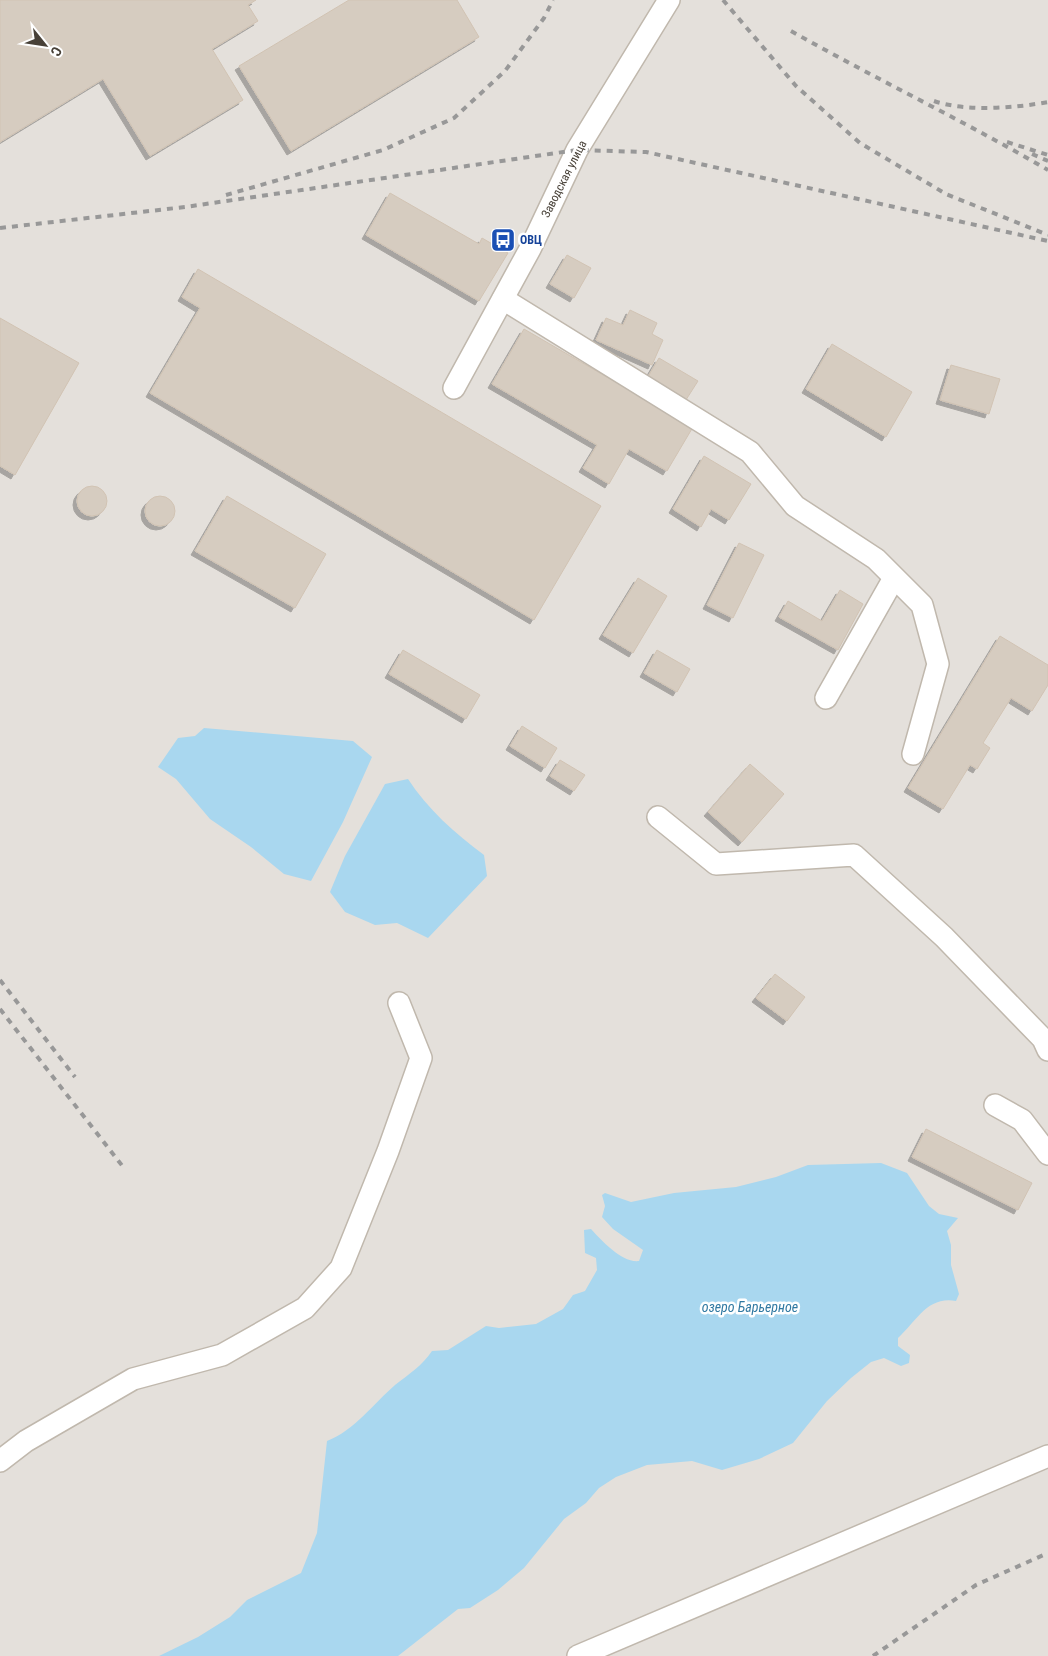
<svg xmlns="http://www.w3.org/2000/svg" width="1048" height="1656" viewBox="0 0 1048 1656" font-family="'Roboto Condensed',sans-serif">
<defs>
<filter id="shadow"><feDropShadow dx="-4" dy="4" stdDeviation="0" flood-color="#0004"/></filter>
</defs>
<rect width="100%" height="100%" fill="#f4f1ea"/>
<rect fill="#e4e0db" x="0" y="0" width="1048" height="1656"/>
<g fill="#a9d7ef">
<path d="M204,728L353,741L372,757L343,822L311,881L284,874L251,847L210,819L176,779L158,767L178,738L195,736Z"/>
<path d="M408,779C428,810 455,833 484,855L487,876L428,938L397,923L375,925L345,912L330,892L345,856L385,784Z"/>
<path d="M881,1163L907,1173L929,1206L939,1214L958,1218L947,1231L951,1245V1265L959,1294L956,1301C927,1296 917,1321 898,1338V1346L910,1355L909,1363L901,1366L884,1358L871,1362L851,1378L827,1401L793,1443L759,1459L722,1470L692,1461L647,1465L616,1477L599,1488L586,1503L564,1519L524,1568L498,1590L470,1608L458,1609L398,1656H159L198,1637L230,1617L247,1600L301,1573L317,1533L327,1441C355,1430 373,1404 395,1385C409,1374 422,1366 432,1351L448,1350L486,1326L499,1328L536,1324L563,1309L573,1295L585,1291L597,1270L596,1258L585,1253L584,1230L591,1229C602,1241 622,1263 639,1261L643,1250L613,1229L602,1217L605,1206L602,1195L605,1193L631,1202L674,1193L736,1187L776,1177L808,1165Z"/>
</g>
<g fill="#d6ccc0" stroke="#d1c3b3" filter="url(#shadow)">
<path d="M0,0H256L248,5L258,21L212,49L243,100L150,156L103,79L0,142Z"/>
<path d="M349,0H457L479,37L291,151L239,66Z"/>
<path d="M390,193L479,244L482,238L508,253L479,301L366,235Z"/>
<path d="M567,255L591,268L574,298L550,284Z"/>
<path d="M198,269L601,506L534,620L150,393L200,308L182,297Z"/>
<path d="M630,310L657,323L652,334L663,340L652,365L596,340L606,318L623,325Z"/>
<path d="M0,318L79,363L15,475L0,466Z"/>
<path d="M524,329L693,427L667,471L629,449L609,484L583,468L597,445L492,384Z"/>
<path d="M832,344L912,392L886,437L806,389Z"/>
<path d="M659,358L698,381L684,403L646,380Z"/>
<path d="M951,365L1000,379L989,414L940,400Z"/>
<path d="M704,456L751,484L729,520L711,509L701,527L673,509Z"/>
<circle cx="92" cy="501" r="15"/>
<circle cx="160" cy="511" r="15"/>
<path d="M227,496L326,554L295,608L195,551Z"/>
<path d="M739,543L764,555L733,618L707,605Z"/>
<path d="M638,578L667,596L633,653L603,635Z"/>
<path d="M840,590L863,604L838,650L779,617L788,601L822,621Z"/>
<path d="M1000,636L1048,665V685L1032,711L1011,698L983,743L990,748L977,769L970,765L943,809L908,788Z"/>
<path d="M403,650L480,695L466,719L389,674Z"/>
<path d="M657,650L690,669L677,692L644,673Z"/>
<path d="M522,726L557,748L545,768L510,746Z"/>
<path d="M560,760L585,775L574,791L550,776Z"/>
<path d="M750,764L784,794L742,842L708,812Z"/>
<path d="M775,974L805,997L787,1021L756,998Z"/>
<path d="M926,1129L1032,1183L1018,1210L912,1157Z"/>
</g>
<g fill="none" stroke-linecap="round" stroke-linejoin="round">
<defs>
<g id="minor">
<path d="M503,299L750,452L795,506L876,559L922,605L938,664L913,754"/>
<path d="M454,388L530,249L577,150L669,0"/>
<path d="M826,698L894,578"/>
<path d="M658,817L716,864L854,855L944,937L1043,1039L1048,1050"/>
<path d="M995,1105L1022,1120L1048,1154"/>
<path d="M0,1461L26,1441L133,1379L222,1355L305,1308L341,1268L388,1151L421,1058L399,1003"/>
<path d="M578,1656L1048,1456"/>
</g>
</defs>
<use href="#minor" stroke="#c0b8ad" stroke-width="24"/>
<use href="#minor" stroke="#fff" stroke-width="21"/>
<g stroke="#989898" stroke-width="4" stroke-dasharray="6 6" stroke-linecap="butt">
<path d="M723,0L796,86L860,143L946,194L1048,235"/>
<path d="M791,31C876,79 964,121 1048,170"/>
<path d="M934,101C966,112 1015,108 1048,102"/>
<path d="M1007,142L1048,155"/>
<path d="M1032,154L1048,161"/>
<path d="M226,195L383,150L454,118L505,71L544,18L553,0"/>
<path d="M0,228L185,207L577,150L646,152L1048,241"/>
<path d="M0,980L75,1077"/>
<path d="M0,1009L124,1168"/>
<path d="M873,1656L976,1585L1048,1553"/>
</g>
</g>
<defs>
<symbol id="bus-square" viewBox="-11 -11 22 22"><rect x="-9" y="-9" width="18" height="18" rx="4" fill="#1a4fb4" stroke="#fff"/><path d="M-5-6H5V4H4V6H2V4H-2V6H-4V4H-5ZM-3.5-4V0h7V-4ZM-3.5 1.2v1.5H-2V1.2ZM2 1.2v1.5H3.5V1.2Z" fill="#fff"/></symbol>
</defs>
<g fill-rule="evenodd">
<use href="#bus-square" x="489" y="226" width="28" height="28"/>
</g>
<g text-anchor="middle" stroke-width="5" stroke-linejoin="round" paint-order="stroke">
<g font-size="12" fill="#484138" stroke="#fff">
<text transform="translate(564 179) rotate(-63)" y="4">Заводская улица</text>
</g>
<g font-size="12" font-weight="bold" fill="#164399" stroke="#fff" text-anchor="start">
<text x="520" y="244">ОВЦ</text>
</g>
<g font-size="14" font-style="italic" fill="#3079a2" stroke="#fff">
<text x="750" y="1312">озеро Барьерное</text>
</g>
</g>
<g transform="translate(45 45) rotate(120)" stroke="#ffffff" stroke-width="4" paint-order="stroke">
<path d="M0-4L9 19L0 12L-9 19Z" fill="#484138"/>
<text y="-8" font-size="14" font-weight="bold" text-anchor="middle" fill="#484138">С</text>
</g>
</svg>
